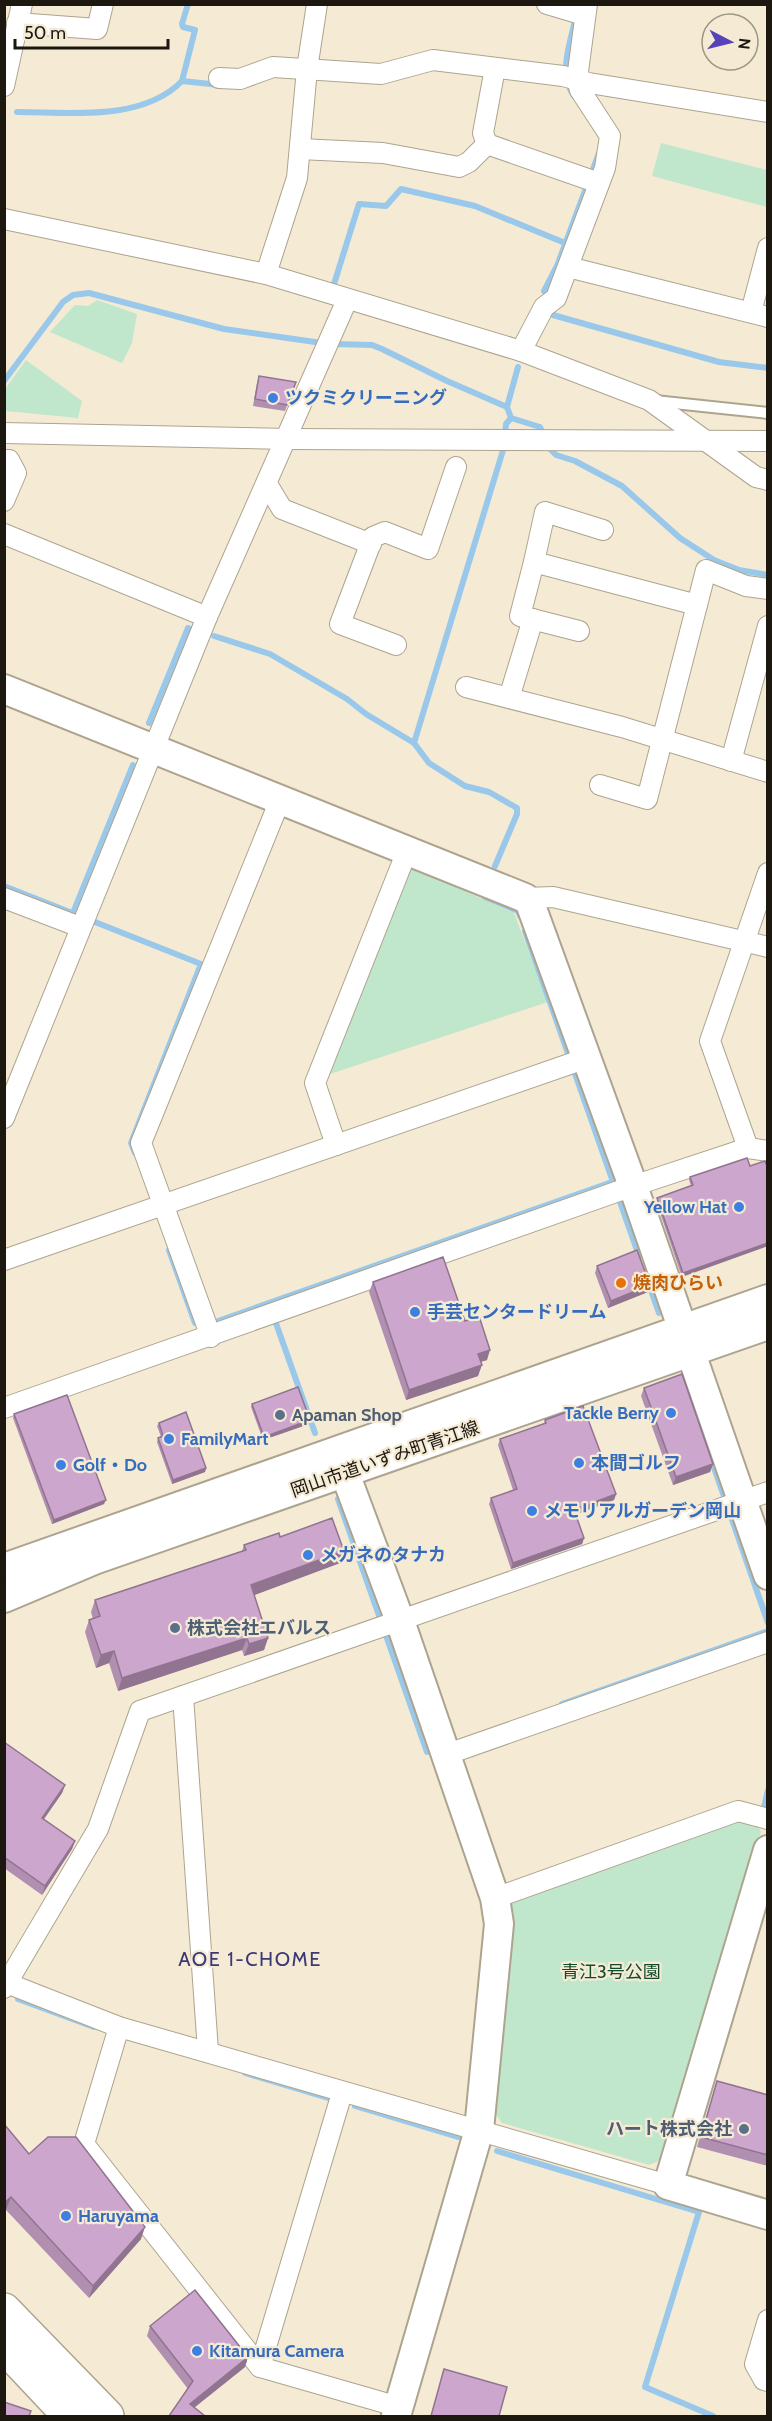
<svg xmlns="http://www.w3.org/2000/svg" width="772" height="2421" viewBox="0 0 772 2421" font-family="Cabin,'Noto Sans JP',sans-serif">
<rect width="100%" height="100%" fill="#f5ebd5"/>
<g fill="#c0e7cc">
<path d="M661,143L767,170V207L652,176Z"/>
<path d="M97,300L137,314L132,343L122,363L50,332L75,305L88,306Z"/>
<path d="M26,360L82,401L78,418L5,411V389Z"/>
<path d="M413,868L514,913L548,1002L324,1076L406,872Z"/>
<path d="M738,1818L754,1821L761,1831L661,2160L649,2165L502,2123L494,2112L513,1913L510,1903Z"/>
</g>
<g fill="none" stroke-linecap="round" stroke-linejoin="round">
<g stroke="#99c8ea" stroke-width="6">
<path d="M182,81L195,30L183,27L182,24L188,4"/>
<path d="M574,96C558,73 570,43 576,17"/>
<path d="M17,112C70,112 142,122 182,81L220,85"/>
<path d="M334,284L359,204L386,206L401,189L475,206L565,243"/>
<path d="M544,291L557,266L599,153"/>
<path d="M553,315L719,362L768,368"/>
<path d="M333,344L372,345L382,349L447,381L507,407"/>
<path d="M4,381L63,302L73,295L89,293L224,329L322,343"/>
<path d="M511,418L540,427L549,448L556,455L575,461L622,486L680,538L714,560L739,570L768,575"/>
<path d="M214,636L270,654L347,699L366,714L414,743L429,763L465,786L489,792L517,808V814L495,866"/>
<path d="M149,723L188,628L191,629"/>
<path d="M414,743L504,447L506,424L511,418L507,407L518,367"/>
<path d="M4,886L201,964L131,1143L135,1153"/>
<path d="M485,897L518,911L520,916"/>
<path d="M73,913L133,765"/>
<path d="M525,931L639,1256"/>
<path d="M169,1250L195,1323"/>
<path d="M647,1279L659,1313"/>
<path d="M273,1315L315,1433"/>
<path d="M218,1321L612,1182"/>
<path d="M711,1459L768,1623"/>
<path d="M338,1499L427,1752L436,1748"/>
<path d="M562,1704L768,1631"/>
<path d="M764,1807L768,1790"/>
<path d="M18,1999L94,2027"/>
<path d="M245,2073L328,2098"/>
<path d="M355,2106L458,2137"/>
<path d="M497,2151L699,2212L645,2387L713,2416"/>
</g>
<defs>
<path id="lane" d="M655,401L768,413"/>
<g id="street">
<path d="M547,4L584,15"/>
<path d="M17,23L97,29L103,4"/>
<path d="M495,68L483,133L487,144L599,183"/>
<path d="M219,78L240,79L273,67L381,74L433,60L563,76L589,83L768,112"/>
<path d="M4,86L22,4"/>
<path d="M300,149L383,153L459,167L469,162L487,144"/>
<path d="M4,219L266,274L521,351L649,400L756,477L768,480"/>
<path d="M568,267L768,317"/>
<path d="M266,274L297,178L307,69L317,4"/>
<path d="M751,312L768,248"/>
<path d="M521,351L544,307L556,298L605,168L610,136L580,90L577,79L587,4"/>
<path d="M4,433L288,439L768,441"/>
<path d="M4,460H9L16,473L4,501"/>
<path d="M267,484L282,509L371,544"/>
<path d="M4,534L207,617"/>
<path d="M534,562L545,512L603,530"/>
<path d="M579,631L520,616L534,562L697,605"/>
<path d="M396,645L340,624L373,537L385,532L428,549L456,467"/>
<path d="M466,687L622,727L768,772"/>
<path d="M509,698L533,619"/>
<path d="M731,761L768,626"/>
<path d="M600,785L647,799L706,570L746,586L768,589"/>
<path d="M4,898L80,927"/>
<path d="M525,898L553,897L768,947"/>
<path d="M4,1118L207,617L347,300"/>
<path d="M336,1145L315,1083L407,851"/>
<path d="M748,1148L710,1041L768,873"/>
<path d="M4,1260L587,1058"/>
<path d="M211,1337L141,1143L280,800"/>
<path d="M4,1408L633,1186L748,1148L768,1151"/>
<path d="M183,1696L208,2051"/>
<path d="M445,1755L768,1642"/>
<path d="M495,1898L738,1811L768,1819"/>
<path d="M4,1982L119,2027L668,2185"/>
<path d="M4,1988L98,1829L140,1711L768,1492"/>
<path d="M119,2027L84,2144L260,2367L399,2407"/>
<path d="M768,2320L755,2364L764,2380L768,2381"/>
<path d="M260,2367L342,2093"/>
</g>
<g id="secondary">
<path d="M4,689L525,898L530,903L633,1186L768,1575"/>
<path d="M337,1452L400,1621L495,1898L499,1924L479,2130L396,2416"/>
<path d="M4,1568L768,1299"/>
<path d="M4,1598L94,1560L768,1325"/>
<path d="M768,1850L668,2185L768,2215"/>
</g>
<g id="highway">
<path d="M4,2310L107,2416"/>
<path d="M4,2346L70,2416"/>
</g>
</defs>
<use href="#lane" stroke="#ada48f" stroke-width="14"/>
<use href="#street" stroke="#ada48f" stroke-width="22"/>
<use href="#secondary" stroke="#ada48f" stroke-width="32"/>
<use href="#highway" stroke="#ada48f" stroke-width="36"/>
<use href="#lane" stroke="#fff" stroke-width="10"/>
<use href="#street" stroke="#fff" stroke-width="20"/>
<use href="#secondary" stroke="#fff" stroke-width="28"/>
<use href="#highway" stroke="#fff" stroke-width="33"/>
</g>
<g fill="#b08fb0">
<path d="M259,376L296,382L285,411L253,406L257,383Z"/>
<path d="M750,1166L682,1277L656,1201L657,1198L691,1186L689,1180L690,1177Z"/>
<path d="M597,1266L650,1285L648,1292L608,1308L595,1273Z"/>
<path d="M373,1282L465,1321L487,1360L480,1362L478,1376L406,1400L369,1292Z"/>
<path d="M644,1388L713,1464L710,1472L673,1485L641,1396Z"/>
<path d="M252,1404L310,1420L309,1424L263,1440L251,1407Z"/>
<path d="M14,1414L104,1504L52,1524L13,1418Z"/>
<path d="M545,1420L616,1494L614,1500L576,1514L584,1538L582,1544L511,1569L489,1504L491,1498L513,1490L498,1445L500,1439L544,1424Z"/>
<path d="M159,1423L206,1468L205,1472L172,1484L157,1442L158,1438L161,1437L157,1426Z"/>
<path d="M280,1537L344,1551L340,1563L254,1595L268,1638L264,1650L244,1656L242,1650L118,1691L109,1663L96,1668L85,1632L89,1620L93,1619L91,1612L95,1600L242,1551L244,1545Z"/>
<path d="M4,1742L65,1785L62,1793L44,1819L75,1841L72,1849L42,1895L4,1868Z"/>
<path d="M717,2081L768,2095V2166L697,2147Z"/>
<path d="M4,2124L29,2154L141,2239L89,2298L6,2210L4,2211Z"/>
<path d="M150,2326L248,2357L245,2367L194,2408L169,2416L188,2389L147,2336Z"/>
</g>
<g fill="#907490">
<path d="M768,1243V1246L682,1277L683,1273Z"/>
<path d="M650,1285L648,1292L608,1308L611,1301Z"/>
<path d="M490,1350L487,1360L474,1364L478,1354Z"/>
<path d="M482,1365L478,1376L406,1400L409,1390Z"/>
<path d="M310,1420L309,1424L263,1440L264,1437Z"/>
<path d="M713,1464L710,1472L673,1485L676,1477Z"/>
<path d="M206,1468L205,1472L172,1484L173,1480Z"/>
<path d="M616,1494L614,1500L572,1516L574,1510Z"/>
<path d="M106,1500L104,1504L52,1524L54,1520Z"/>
<path d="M584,1538L582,1544L511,1569L513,1563Z"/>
<path d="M344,1551L340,1563L247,1598L251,1585Z"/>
<path d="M247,1638L242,1650L118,1691L122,1678Z"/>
<path d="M268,1638L264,1650L244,1656L249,1644Z"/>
<path d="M114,1651L109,1663L96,1668L101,1655Z"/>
<path d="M65,1785L62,1793L39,1826L42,1818Z"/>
<path d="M75,1841L72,1849L42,1895L45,1886Z"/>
<path d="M11,2197L6,2210L4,2211V2203Z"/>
<path d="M145,2227L141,2239L89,2298L93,2286Z"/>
<path d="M248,2357L245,2367L186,2414L190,2404Z"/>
</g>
<g fill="#cda6cd" stroke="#907490" stroke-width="1.5">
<path d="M259,376L296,382L287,405L255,399Z"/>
<path d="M747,1158L750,1166L765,1161L768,1169V1243L683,1273L657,1198L693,1185L690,1177Z"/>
<path d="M637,1250L650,1285L611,1301L597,1266Z"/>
<path d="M443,1257L465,1321L479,1316L490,1350L478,1354L482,1365L409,1390L373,1282Z"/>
<path d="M682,1374L713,1464L676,1477L644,1388Z"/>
<path d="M298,1387L310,1420L264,1437L252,1404Z"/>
<path d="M67,1395L106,1500L54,1520L14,1414Z"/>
<path d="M583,1406L616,1494L574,1510L584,1538L513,1563L491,1498L517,1489L500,1439L546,1423L545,1420Z"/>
<path d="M186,1412L206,1468L173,1480L158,1438L163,1436L159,1423Z"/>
<path d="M332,1518L344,1551L251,1585L268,1638L249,1644L247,1638L122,1678L114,1651L101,1655L89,1620L100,1616L95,1600L246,1550L244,1545L279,1533L280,1537Z"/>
<path d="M4,1742L65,1785L42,1818L75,1841L45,1886L4,1857Z"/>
<path d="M717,2081L768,2095V2155L701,2137Z"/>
<path d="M4,2124L29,2154L48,2137H76L145,2227L93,2286L11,2197L4,2203Z"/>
<path d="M195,2290L248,2357L190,2404L205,2416H169L193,2381L150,2326Z"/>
<path d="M444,2369L507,2387L499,2416H431Z"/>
<path d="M4,2402L31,2411L29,2416H4Z"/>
</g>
<g fill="#3f7fe0" stroke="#f5ebd5" stroke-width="2">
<circle cx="273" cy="398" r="6"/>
<circle cx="739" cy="1207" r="6"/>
<circle cx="415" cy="1312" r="6"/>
<circle cx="671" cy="1413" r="6"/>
<circle cx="169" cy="1439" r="6"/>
<circle cx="579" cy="1463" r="6"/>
<circle cx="61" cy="1465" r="6"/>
<circle cx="532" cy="1511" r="6"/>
<circle cx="308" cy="1555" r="6"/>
<circle cx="66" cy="2216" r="6"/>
<circle cx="197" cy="2351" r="6"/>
</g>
<circle fill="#e8710a" stroke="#f5ebd5" stroke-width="2" cx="621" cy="1283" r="6"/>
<g fill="#5c6f8a" stroke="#f5ebd5" stroke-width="2">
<circle cx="280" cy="1415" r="6"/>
<circle cx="175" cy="1628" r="6"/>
<circle cx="744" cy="2129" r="6"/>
</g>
<g text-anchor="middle" stroke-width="4.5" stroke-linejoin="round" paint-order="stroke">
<g font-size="18" font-weight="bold" fill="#366cbe" stroke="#f5ebd5" text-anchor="start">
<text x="285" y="404">ツクミクリーニング</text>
<text x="727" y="1213" text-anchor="end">Yellow Hat</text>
<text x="427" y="1318">手芸センタードリーム</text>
<text x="659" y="1419" text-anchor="end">Tackle Berry</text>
<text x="181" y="1445">FamilyMart</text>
<text x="591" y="1469">本間ゴルフ</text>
<text x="73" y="1471">Golf・Do</text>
<text x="544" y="1517">メモリアルガーデン岡山</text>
<text x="320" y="1561">メガネのタナカ</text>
<text x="78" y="2222">Haruyama</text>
<text x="209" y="2357">Kitamura Camera</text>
</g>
<g font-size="18" font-weight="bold" fill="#c56008" stroke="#f5ebd5" text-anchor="start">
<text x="633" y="1289">焼肉ひらい</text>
</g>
<g font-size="18" font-weight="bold" fill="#4e5e75" stroke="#f5ebd5" text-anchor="start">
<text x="292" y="1421">Apaman Shop</text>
<text x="187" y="1634">株式会社エバルス</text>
<text x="732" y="2135" text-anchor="end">ハート株式会社</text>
</g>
<g font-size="18" fill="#1c1810" stroke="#f5ebd5">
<text transform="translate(385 1459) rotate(-19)" y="6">岡山市道いずみ町青江線</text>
</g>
<g font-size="18" fill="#114b2c" stroke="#f5ebd5">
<text x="611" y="1978">青江3号公園</text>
</g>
<g font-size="20" letter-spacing="1.5" fill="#3e3875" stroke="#f5ebd5">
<text x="250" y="1966">AOE 1-CHOME</text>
</g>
</g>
<rect width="772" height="2421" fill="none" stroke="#1c1810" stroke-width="12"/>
<g transform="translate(730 42) rotate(97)"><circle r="28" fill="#f5ebd5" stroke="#9e9786" stroke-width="1.5"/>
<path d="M0-4.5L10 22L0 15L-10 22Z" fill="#5643bb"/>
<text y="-9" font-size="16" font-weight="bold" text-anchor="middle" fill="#1c1810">N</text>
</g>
<path d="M15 39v9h153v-9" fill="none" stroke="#1c1810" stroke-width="3"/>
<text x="24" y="39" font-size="18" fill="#1c1810" stroke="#f5ebd5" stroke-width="4.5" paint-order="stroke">50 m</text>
</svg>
